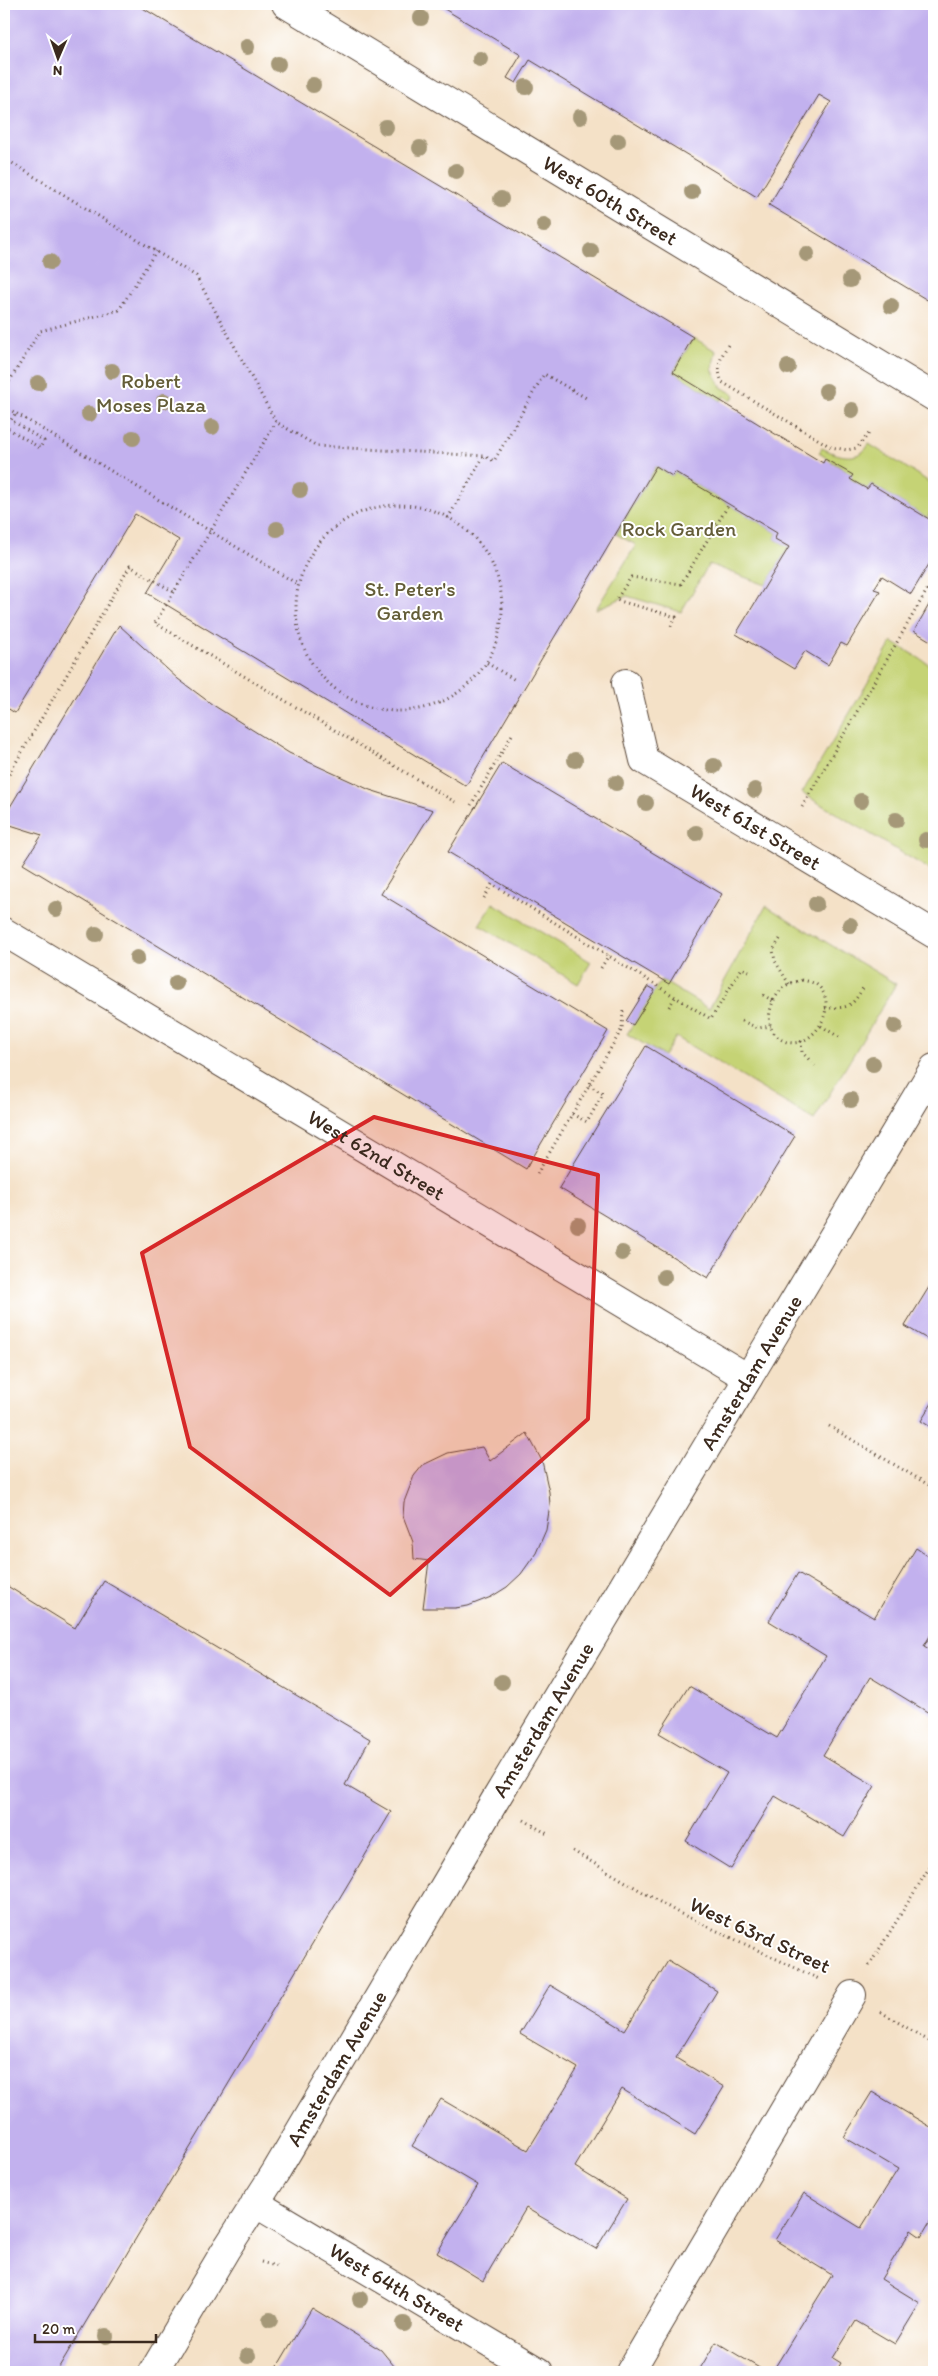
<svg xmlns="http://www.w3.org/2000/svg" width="938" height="2376" viewBox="0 0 938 2376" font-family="Itim,sans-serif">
<rect width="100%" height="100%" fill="#fff"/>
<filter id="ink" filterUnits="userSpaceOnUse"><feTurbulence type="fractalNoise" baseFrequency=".02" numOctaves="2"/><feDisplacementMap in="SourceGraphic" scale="10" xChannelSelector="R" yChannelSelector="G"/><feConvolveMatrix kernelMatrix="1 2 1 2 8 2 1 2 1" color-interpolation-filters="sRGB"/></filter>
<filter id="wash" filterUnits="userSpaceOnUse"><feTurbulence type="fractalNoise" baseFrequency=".0096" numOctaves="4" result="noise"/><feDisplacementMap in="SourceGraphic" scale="20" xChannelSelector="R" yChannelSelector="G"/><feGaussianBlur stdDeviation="1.12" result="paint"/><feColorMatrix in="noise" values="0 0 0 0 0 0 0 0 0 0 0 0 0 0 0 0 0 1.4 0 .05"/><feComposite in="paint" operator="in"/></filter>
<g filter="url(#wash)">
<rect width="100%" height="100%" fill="#f4e1c7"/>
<g fill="#c5d374" stroke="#807e49">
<path d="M694,338L716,351L712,369L721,387L735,395L731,401L724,396L721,401L673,372Z"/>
<path d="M869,444L934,485V506L927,518L871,484L867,489L850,479L852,475L819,453L822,448C837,456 859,463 869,444Z"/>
<path d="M656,466L672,476L675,472L777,533L775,539L789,547L766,585L709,564L681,612L627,596L596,609L636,545L616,534Z"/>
<path d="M892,642L934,667V872L802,793Z"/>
<path d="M493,903L591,962L578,984L479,925Z"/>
<path d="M766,906L896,984L814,1120L676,1037L664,1056L627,1034L661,980L709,1009Z"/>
</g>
<g id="blocks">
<g fill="#c2b1ee">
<path d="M4,4H136L693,337L673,372L823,463L825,459L853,475L850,479L867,489L871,484L934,522V556L911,594L882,576L874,589L880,591L847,646L841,643L828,665L805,651L794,669L736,634L789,547L775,539L777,533L675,472L672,476L656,466L466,786L147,593L179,540L135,514L15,713L4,706Z"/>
<path d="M436,4H934V304L769,205L831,102L819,95L757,197L530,60L516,83L507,78L521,55Z"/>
<path d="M934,596V643L914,631Z"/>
<path d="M119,625L178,679L213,705L289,753L370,790L433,810L381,894L608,1031L526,1169L23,864L42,835L4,823V817Z"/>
<path d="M502,763L722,894L669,984L448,852Z"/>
<path d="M648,986L655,990L633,1025L626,1021Z"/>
<path d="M646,1046L795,1136L708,1278L559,1188Z"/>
<path d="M934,1279V1343L905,1326Z"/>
<path d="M934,1400V1429L921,1421Z"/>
<path d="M527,1433L542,1461L549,1492L550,1505L546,1530L536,1553L521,1574L507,1587L491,1597L468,1606L455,1608H423L429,1561L414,1559L413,1542L403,1516L404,1502L414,1476L423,1465L448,1453L482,1447L490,1461Z"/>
<path d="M916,1548L934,1560V1629L924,1646L934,1652V1716L870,1677L823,1755L875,1786L844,1837L775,1796L731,1869L686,1841L727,1773L659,1733L689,1686L777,1738L826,1656L769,1621L798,1573L874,1618Z"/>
<path d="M104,1581L370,1739L345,1785L391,1812L56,2372H4V1584L75,1628Z"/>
<path d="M668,1961L717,1991L676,2058L724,2087L695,2134L622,2089L575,2167L627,2199L596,2249L526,2208L483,2281L437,2253L478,2185L412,2146L441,2099L528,2150L578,2068L520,2034L550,1985L625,2030Z"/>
<path d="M872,2092L934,2129V2215L921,2237L911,2230L881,2279L920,2303L895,2344L856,2321L833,2358L841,2363L836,2372H772L832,2275L775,2240L804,2193L861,2228L898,2169L844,2137Z"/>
<path d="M312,2308L381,2350L399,2372H274Z"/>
<path d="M716,2342L766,2372H698Z"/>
</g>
</g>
</g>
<g filter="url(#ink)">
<use href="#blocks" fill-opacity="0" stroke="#574537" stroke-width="1"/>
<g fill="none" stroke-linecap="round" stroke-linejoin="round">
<defs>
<g id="minor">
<path id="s1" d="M286,4L934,397"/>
<path id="s2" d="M626,683L644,760L934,934"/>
<path id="s3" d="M4,932L748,1378"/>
<path id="s4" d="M255,2203L539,2372"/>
<path d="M630,2372L852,1995"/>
</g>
<g id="major">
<path id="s5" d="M153,2372L225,2251L275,2173L494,1802L934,1068"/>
</g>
</defs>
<use href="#minor" stroke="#574537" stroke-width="30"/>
<use href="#major" stroke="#574537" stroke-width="30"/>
<g stroke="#574537" stroke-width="3" stroke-dasharray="1 4" stroke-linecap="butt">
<path d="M4,158L196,276L276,422L317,446L484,456L494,461L544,374L588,399"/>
<path d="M728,345C720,358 716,367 722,382L831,447L847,450L857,448L871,431"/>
<path d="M4,390L40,331L119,310L156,251"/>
<path d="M4,406L299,585"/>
<path d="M4,426L40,448L44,441L11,420L15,414"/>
<circle cx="399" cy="608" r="103"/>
<path d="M448,518L484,456"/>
<path d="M934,522V521"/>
<path d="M174,592L155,623L455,802"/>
<path d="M671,626L676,617L616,600L631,577L681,584L729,504"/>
<path d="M487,663L515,680"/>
<path d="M4,783L130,566L174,592L276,422"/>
<path d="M802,807L934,578"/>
<path d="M475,808L471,805L513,733"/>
<path d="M484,898L492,884L711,1019L742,968L749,971"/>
<path d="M780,939L773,950L775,961L789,984"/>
<path d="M601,968L609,955"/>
<path d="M802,980C807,981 813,982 817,985C843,1006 808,1059 779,1038C761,1025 771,995 787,985C792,982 797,982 802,980Z"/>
<path d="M763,995L773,1001"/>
<path d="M669,1007L676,996"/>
<path d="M825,1008C848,1008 851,1008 863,988"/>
<path d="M742,1021L758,1028L771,1026"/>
<path d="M821,1026L839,1037"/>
<path d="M801,1041L802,1052L815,1066"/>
<path d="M572,1114L587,1122L603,1094L589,1085"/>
<path d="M537,1174L622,1029L623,1011"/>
<path d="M829,1426L934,1488"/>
<path d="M524,1820L549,1835"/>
<path d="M573,1851L677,1912L821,1980"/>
<path d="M869,1966L934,1860"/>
<path d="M881,2012L934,2044"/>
<path d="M261,2262L279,2267"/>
</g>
<use href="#minor" stroke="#fff" stroke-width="28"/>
<use href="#major" stroke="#fff" stroke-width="28"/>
</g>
<g fill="#a59878">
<circle cx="421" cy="18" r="8"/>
<circle cx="247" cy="47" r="8"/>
<circle cx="480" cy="59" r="8"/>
<circle cx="278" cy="64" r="8"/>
<circle cx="313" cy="85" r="8"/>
<circle cx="526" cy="87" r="8"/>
<circle cx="580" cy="117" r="8"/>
<circle cx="386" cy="127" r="8"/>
<circle cx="618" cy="141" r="8"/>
<circle cx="420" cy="148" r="8"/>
<circle cx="456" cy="171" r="8"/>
<circle cx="692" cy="192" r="8"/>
<circle cx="501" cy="199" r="8"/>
<circle cx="544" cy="225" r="8"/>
<circle cx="591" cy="251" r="8"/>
<circle cx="807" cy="254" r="8"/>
<circle cx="50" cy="262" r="8"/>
<circle cx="850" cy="280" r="8"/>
<circle cx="891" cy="306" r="8"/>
<circle cx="788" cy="367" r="8"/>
<circle cx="112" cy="371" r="8"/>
<circle cx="38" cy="383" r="8"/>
<circle cx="826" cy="391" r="8"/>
<circle cx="164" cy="401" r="8"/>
<circle cx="852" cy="410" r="8"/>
<circle cx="89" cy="414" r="8"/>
<circle cx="212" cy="427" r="8"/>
<circle cx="133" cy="438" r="8"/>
<circle cx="300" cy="490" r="8"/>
<circle cx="277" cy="529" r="8"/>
<circle cx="575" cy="760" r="8"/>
<circle cx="714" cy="766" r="8"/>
<circle cx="616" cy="783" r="8"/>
<circle cx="755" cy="790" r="8"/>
<circle cx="861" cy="801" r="8"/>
<circle cx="646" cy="803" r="8"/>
<circle cx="896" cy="820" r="8"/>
<circle cx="696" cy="833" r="8"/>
<circle cx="926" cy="840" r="8"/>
<circle cx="816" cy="904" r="8"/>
<circle cx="56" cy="909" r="8"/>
<circle cx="850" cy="925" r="8"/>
<circle cx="96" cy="934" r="8"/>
<circle cx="137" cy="958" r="8"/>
<circle cx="176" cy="983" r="8"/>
<circle cx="895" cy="1026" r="8"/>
<circle cx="873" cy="1064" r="8"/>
<circle cx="851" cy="1100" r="8"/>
<circle cx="578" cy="1225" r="8"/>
<circle cx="622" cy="1253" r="8"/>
<circle cx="664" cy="1277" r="8"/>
<circle cx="502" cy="1682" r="8"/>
<circle cx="360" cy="2299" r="8"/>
<circle cx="270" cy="2320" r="8"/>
<circle cx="404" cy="2324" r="8"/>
<circle cx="106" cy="2336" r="8"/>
<circle cx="248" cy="2356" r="8"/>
</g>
</g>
<path fill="#d62828" fill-opacity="0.2" stroke="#d62828" stroke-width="4" stroke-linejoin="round" d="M374,1117L598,1175L588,1419L390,1595L190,1447L142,1253Z"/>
<g text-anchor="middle" stroke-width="4" stroke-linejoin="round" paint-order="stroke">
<g font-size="21" fill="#3b2a1e" stroke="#fff">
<text dy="7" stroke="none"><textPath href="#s1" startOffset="379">West 60th Street</textPath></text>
<text dy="7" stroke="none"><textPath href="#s2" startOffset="209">West 61st Street</textPath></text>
<text dy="7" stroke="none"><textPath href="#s3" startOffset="434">West 62nd Street</textPath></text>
<text dy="7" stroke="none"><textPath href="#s5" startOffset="1165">Amsterdam Avenue</textPath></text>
<text dy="7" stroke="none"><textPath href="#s5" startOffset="760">Amsterdam Avenue</textPath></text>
<text transform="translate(760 1935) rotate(25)" y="7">West 63rd Street</text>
<text dy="7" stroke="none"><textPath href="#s5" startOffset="355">Amsterdam Avenue</textPath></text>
<text dy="7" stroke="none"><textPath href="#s4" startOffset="165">West 64th Street</textPath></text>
</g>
<g font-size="21" fill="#645d38" stroke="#fff">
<text x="151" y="388">Robert<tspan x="151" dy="24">Moses Plaza</tspan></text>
<text x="679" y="536">Rock Garden</text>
<text x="410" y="596">St. Peter's<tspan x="410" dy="24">Garden</tspan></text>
</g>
</g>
<rect width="938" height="2376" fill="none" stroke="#fff" stroke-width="20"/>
<g transform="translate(58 58) rotate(182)" stroke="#ffffff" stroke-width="4" paint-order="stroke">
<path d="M0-4L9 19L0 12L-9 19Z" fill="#3b2a1e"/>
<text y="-8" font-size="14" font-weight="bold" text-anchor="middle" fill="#3b2a1e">N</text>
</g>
<path d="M35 2334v8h121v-8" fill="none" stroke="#3b2a1e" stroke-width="2.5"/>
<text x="42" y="2334" font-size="15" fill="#3b2a1e" stroke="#ffffff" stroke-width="4" paint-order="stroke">20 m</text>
</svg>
